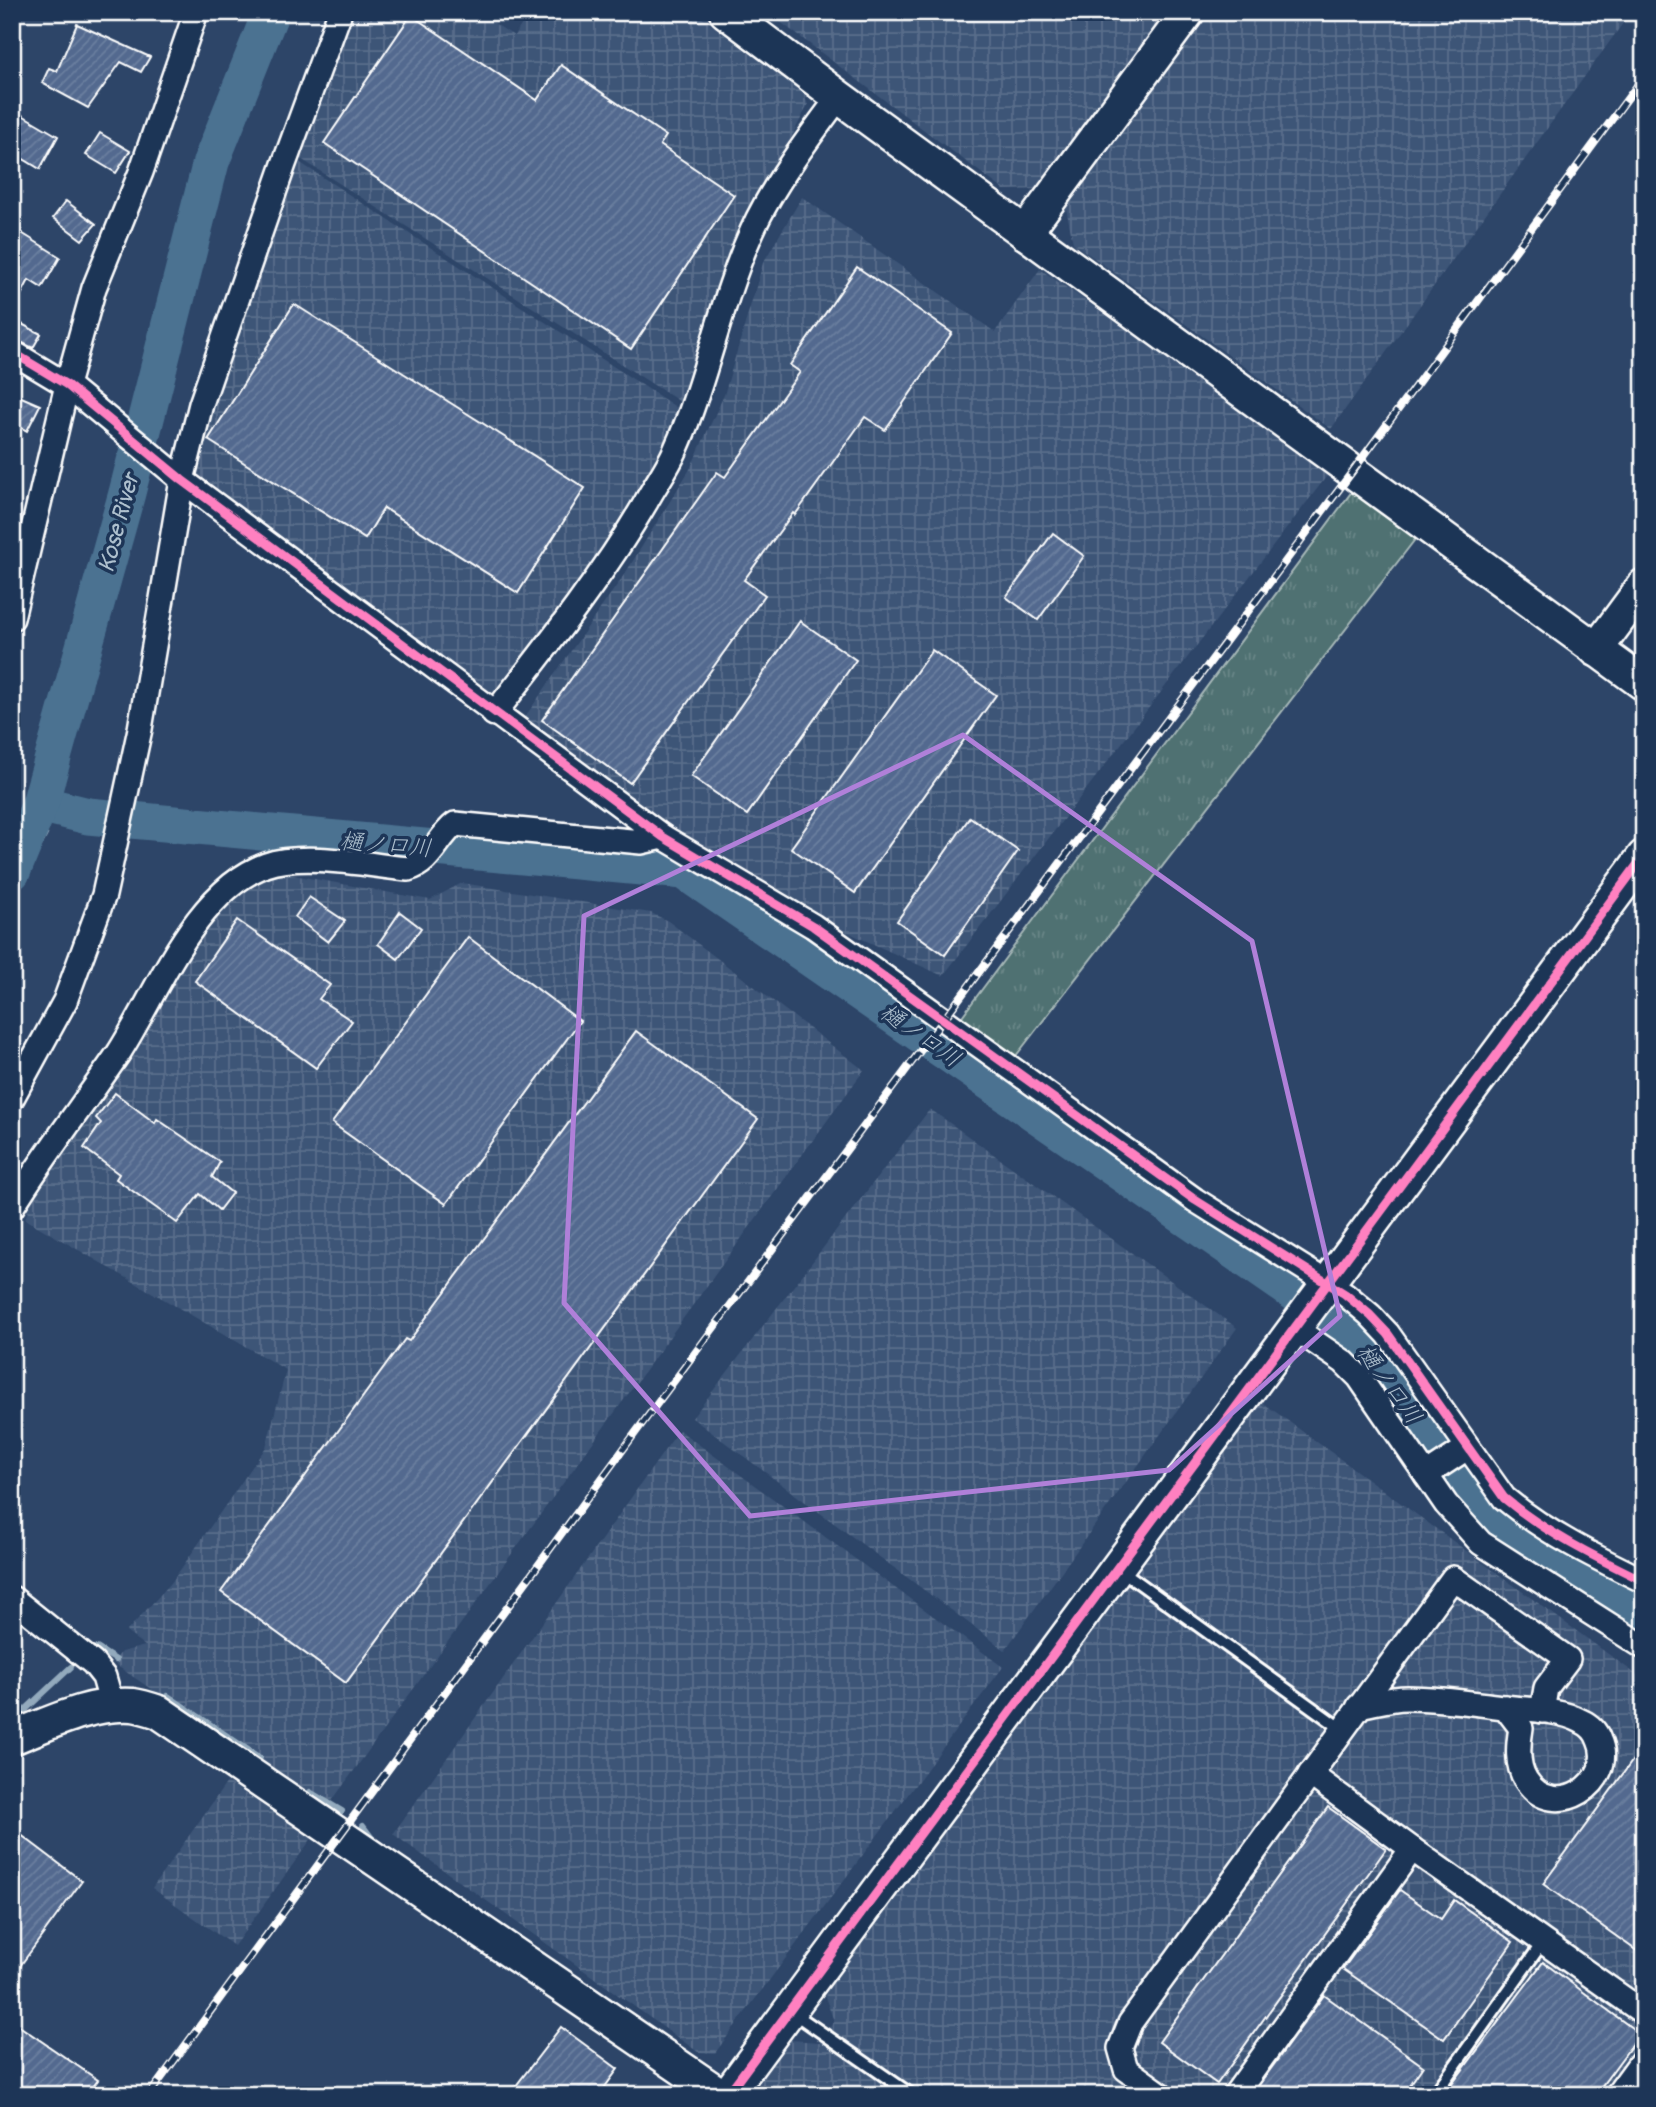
<svg xmlns="http://www.w3.org/2000/svg" width="1656" height="2107" viewBox="0 0 1656 2107" font-family="Pangolin,'Klee One',sans-serif">
<defs>
<pattern id="industrial-grid" width="8" height="8" patternUnits="userSpaceOnUse" patternTransform="scale(1.75)"><rect width="8" height="8" fill="#3c5477"/><path d="M0 4h8M4 0v8" fill="none" stroke="#596e8b"/></pattern>
<pattern id="park-tufts" width="24" height="20" patternUnits="userSpaceOnUse" patternTransform="scale(1.75)"><rect width="24" height="20" fill="#4f7172"/><path d="M3 7l-1-3M5 7V3M7 7l1-3M15 17l-1-3M17 17v-4M19 17l1-3" fill="none" stroke="#698687"/></pattern>
<pattern id="building-hatch" width="6" height="6" patternUnits="userSpaceOnUse" patternTransform="scale(1.75)"><rect width="6" height="6" fill="#52698f"/><path d="M-1 1l2-2M0 6l6-6M5 7l2-2" fill="none" stroke="#6c80a0"/></pattern>
</defs>
<rect width="100%" height="100%" fill="#2d4568"/>
<filter id="ink" filterUnits="userSpaceOnUse"><feTurbulence type="fractalNoise" baseFrequency=".0143" numOctaves="2"/><feDisplacementMap in="SourceGraphic" scale="14" xChannelSelector="R" yChannelSelector="G"/><feConvolveMatrix kernelMatrix="1 2 1 2 8 2 1 2 1" color-interpolation-filters="sRGB"/></filter>
<g filter="url(#ink)">
<g fill="url(#industrial-grid)">
<path d="M349,12H477L514,36L530,12H694L804,94L808,105L720,275L682,403L298,157Z"/>
<path d="M767,12H1173L1041,189L1004,190Z"/>
<path d="M1210,12H1631L1331,429L1073,243L1066,208Z"/>
<path d="M296,160L679,409L664,451L630,510L567,602L490,696L195,475L213,404Z"/>
<path d="M802,197L995,332L1040,269L1330,472L943,976L847,932L675,830L520,724L626,572L690,469L724,395L763,263Z"/>
<path d="M282,873L430,900L462,883L651,913L668,921L864,1070L326,1809L113,1663L121,1652L145,1646L126,1632L171,1583L266,1447L286,1370L25,1219L35,1188L157,997L208,922L246,882Z"/>
<path d="M930,1109L1237,1328L1005,1650L692,1418Z"/>
<path d="M1255,1397L1644,1680V2095H761L759,2070L772,2054L790,2040L820,2042L834,2021L825,1997L831,1975Z"/>
<path d="M679,1430L1003,1667L715,2053L698,2052L393,1834Z"/>
<path d="M227,1782L312,1838L234,1946L152,1888Z"/>
</g>
<path fill="url(#park-tufts)" stroke="#a7b8b8" stroke-width="2" d="M1356,486L1420,533L1012,1061L957,1023Z"/>
<path fill="#4b7291" stroke="#93aabd" stroke-width="2" d="M12,831L47,835L22,883L12,924Z"/>
<g fill="none" stroke-linecap="round" stroke-linejoin="round">
<g stroke="#93aabd" stroke-width="6">
<path d="M90,1649L97,1648L116,1660"/>
<path d="M168,1696L260,1758"/>
<path d="M12,1717L23,1712L71,1667"/>
<path d="M310,1792L342,1811"/>
<path d="M363,1826L375,1842"/>
</g>
<g stroke="#4b7291" stroke-width="37">
<path d="M40,804L88,816L684,871L1350,1331L1379,1362L1472,1505L1504,1531L1644,1613"/>
<path d="M12,872L40,804L127,493L211,162L271,12"/>
</g>
</g>
<g fill="url(#building-hatch)" stroke="#fff" stroke-width="2">
<path d="M411,15L537,100L561,65L666,136L660,145L734,195L631,349L324,143Z"/>
<path d="M77,24L150,57L141,72L121,62L88,108L42,83L49,68L57,71Z"/>
<path d="M12,109L58,136L40,169L12,152Z"/>
<path d="M100,133L130,151L116,173L86,155Z"/>
<path d="M66,201L96,224L82,240L53,218Z"/>
<path d="M12,227L60,257L42,288L29,280L12,312Z"/>
<path d="M857,267L952,333L885,430L865,417L795,515L793,513L744,580L765,595L630,783L542,720L717,472L725,477L800,372L790,365Z"/>
<path d="M294,304L585,488L518,593L384,508L365,539L208,440Z"/>
<path d="M12,319L41,334L33,348L12,338Z"/>
<path d="M12,393L40,405L27,431L12,423Z"/>
<path d="M1053,533L1084,556L1038,620L1006,597Z"/>
<path d="M800,621L856,660L747,815L691,776Z"/>
<path d="M932,650L996,695L855,893L791,848Z"/>
<path d="M970,817L1018,851L945,955L897,921Z"/>
<path d="M309,897L345,921L328,942L295,917Z"/>
<path d="M400,912L421,928L398,959L378,944Z"/>
<path d="M237,920L330,985L319,999L352,1021L316,1068L195,981Z"/>
<path d="M468,937L580,1021L446,1204L332,1123Z"/>
<path d="M636,1031L758,1119L346,1683L221,1592L405,1339L409,1341Z"/>
<path d="M115,1093L155,1123L157,1119L220,1162L212,1177L232,1193L219,1210L200,1194L177,1223L116,1179L119,1174L84,1148L101,1123L96,1118Z"/>
<path d="M1633,1760L1644,1765V1956L1543,1884Z"/>
<path d="M1328,1807L1386,1849L1217,2084L1159,2042Z"/>
<path d="M12,1828L82,1881L12,1977Z"/>
<path d="M1400,1890L1441,1919L1454,1900L1513,1942L1444,2039L1343,1969Z"/>
<path d="M1543,1962L1640,2034L1595,2095H1444Z"/>
<path d="M1324,1995L1423,2066L1403,2095H1252Z"/>
<path d="M12,2021L98,2080L87,2095H12Z"/>
<path d="M561,2027L618,2069L599,2095H509Z"/>
</g>
<g fill="none" stroke-linecap="round" stroke-linejoin="round">
<defs>
<g id="lane">
<path d="M1121,1570L1343,1730"/>
<path d="M792,2012L912,2095"/>
<path d="M1434,2095L1543,1942"/>
</g>
<g id="street">
<path d="M12,352L67,385L182,480L663,837L813,926L1195,1200L1345,1294L1370,1315L1388,1334L1504,1498C1546,1533 1595,1557 1644,1581"/>
<path d="M12,618L67,385L94,288L141,172L196,12"/>
<path d="M494,714C548,645 602,577 646,502C655,485 667,469 675,451C707,380 720,302 752,231C772,186 809,137 839,97"/>
<path d="M12,1098L65,1001L104,895L140,729L182,480L201,404L284,164L340,12"/>
<path d="M12,1207C45,1154 83,1105 118,1054C157,994 194,891 266,865C304,852 367,865 408,869C431,863 437,838 455,824L641,842L663,837"/>
<path d="M1294,1328L1344,1362L1359,1377L1446,1504L1481,1543L1644,1647"/>
<path d="M1426,1475L1467,1448"/>
<path d="M12,1598L93,1663L104,1677L112,1705"/>
<path d="M1359,1706C1375,1703 1391,1698 1407,1698C1439,1698 1471,1703 1503,1707C1528,1710 1559,1709 1581,1721C1590,1725 1596,1731 1599,1740C1618,1782 1554,1824 1526,1780C1516,1765 1518,1745 1521,1728L1505,1707"/>
<path d="M1310,1774L1412,1849L1644,2013"/>
<path d="M1162,2095L1126,2069L1120,2048L1130,2023L1453,1578L1568,1659L1546,1688L1542,1711"/>
<path d="M1235,2095L1412,1849"/>
<path d="M1617,2095L1644,2058"/>
</g>
<g id="secondary">
<path d="M726,12L839,97L1644,684"/>
<path d="M1025,233L1188,12"/>
<path d="M1596,650L1644,585"/>
<path d="M12,1738C50,1723 91,1702 133,1705C141,1706 150,1709 159,1712L721,2095"/>
<path d="M727,2095L1644,856"/>
</g>
</defs>
<use href="#lane" stroke="#fff" stroke-width="16"/>
<use href="#street" stroke="#fff" stroke-width="28"/>
<use href="#secondary" stroke="#fff" stroke-width="37"/>
<use href="#lane" stroke="#1d3557" stroke-width="10"/>
<use href="#street" stroke="#1d3557" stroke-width="23"/>
<use href="#secondary" stroke="#1d3557" stroke-width="32"/>
<defs>
<path id="rail" d="M149,2095L636,1432L1352,472L1644,76"/>
</defs>
<use href="#rail" stroke="#fff" stroke-width="8"/>
<use href="#rail" stroke="#1d3557" stroke-width="5" stroke-dasharray="16" stroke-linecap="butt"/>
<defs>
<g id="cycleway">
<path d="M12,352L67,385L182,480L663,837L813,926L1195,1200L1345,1294L1370,1315L1388,1334L1504,1498C1546,1533 1595,1557 1644,1581"/>
<path d="M727,2095L1644,856"/>
</g>
</defs>
<use href="#cycleway" stroke="#1d3557" stroke-width="13"/>
<use href="#cycleway" stroke="#ff80c0" stroke-width="9"/>
</g>
</g>
<path fill="none" stroke="#b080d9" stroke-width="5" stroke-linejoin="round" d="M963,735L1252,941L1340,1316L1169,1470L750,1516L564,1303L584,916Z"/>
<g text-anchor="middle" stroke-width="7" stroke-linejoin="round" paint-order="stroke">
<g font-size="23" font-style="italic" fill="#aec0ce" stroke="#1d3557">
<text transform="translate(118 523) rotate(-75)" y="8">Kose River</text>
<text transform="translate(386 844) rotate(5)" y="8">樋ノ口川</text>
<text transform="translate(921 1035) rotate(35)" y="8">樋ノ口川</text>
<text transform="translate(1390 1384) rotate(54)" y="8">樋ノ口川</text>
</g>
</g>
<rect width="1656" height="2107" fill="none" stroke="#1d3557" stroke-width="42"/>
<rect x="21" y="21" width="1614" height="2065" fill="none" stroke="#fff" stroke-width="2.5" filter="url(#ink)"/>
</svg>
